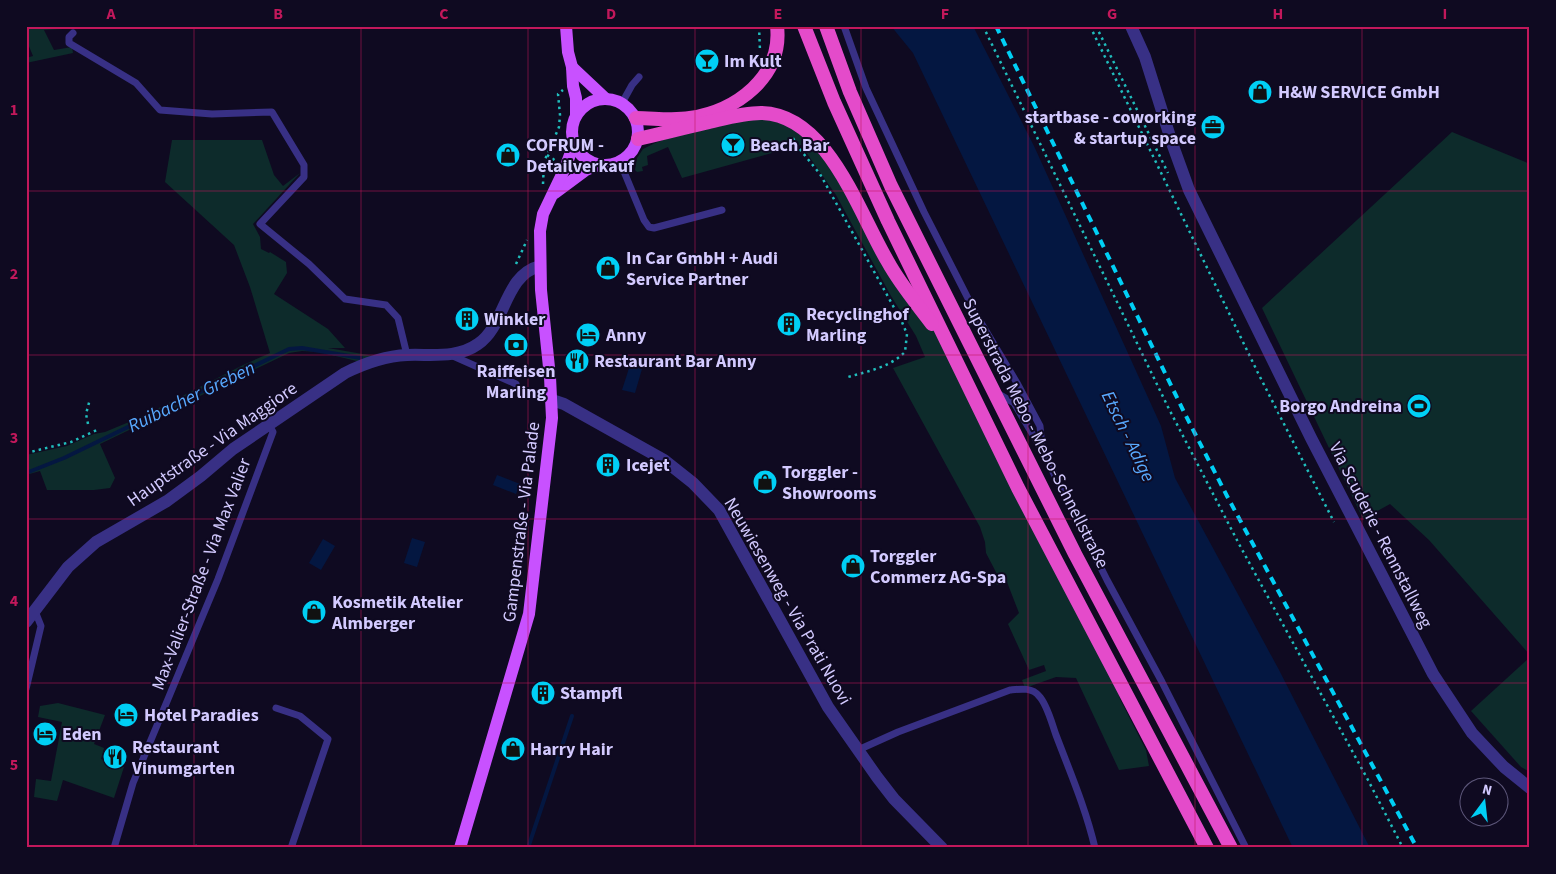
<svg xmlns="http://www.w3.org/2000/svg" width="1556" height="874" viewBox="0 0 1556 874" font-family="'Source Sans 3',sans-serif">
<rect width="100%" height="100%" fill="#0f0a21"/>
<g fill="#0d2b2b">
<path d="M26,26H63L65,27L63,29L44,30L54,50L72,47L73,53L26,63V58L33,56L26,39Z"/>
<path d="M761,113L801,127L856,202L952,351L1112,668L1120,699L1146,750L1149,766L1119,770L1076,678L1056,677L1025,688L1022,680L1046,671L1044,665L1029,670L1008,624L1019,613L1007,582L997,585L994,578L998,576L986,553L985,542L980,527L893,368L925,357L916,336L891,296L836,195L801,145L682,178L668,147L647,156L648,165L642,167L643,171L637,172L635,170L637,158L643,149L655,143L681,133Z"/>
<path d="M1452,132L1530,164V655L1429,540L1390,504L1363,519L1262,308Z"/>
<path d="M172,140H262L274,175L283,186L300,173L253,224L260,237L261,249L269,253L270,252L286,262L287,273L274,294L328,329L345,348H328L386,358L365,363L319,352L302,351L289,353L100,444L115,478L110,488L94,490H47L40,471L26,475V455L67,446L94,434L105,432L141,417L243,365L270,353L250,287L234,245L165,182Z"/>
<path d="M1530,657V772L1521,767L1471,711Z"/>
<path d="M58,703L105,715L94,744L104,748L101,759L124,767L114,798L63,780L57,801L34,797L36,779L51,781L62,722L38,717L40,706Z"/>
</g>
<g fill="#041741">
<path d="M891,26H973L1034,146L1161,426L1175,478L1278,668L1370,848H1293L913,53Z"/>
<path d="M630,365L642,369L635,393L622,390Z"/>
<path d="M497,475L520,484L516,494L493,485Z"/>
<path d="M412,538L425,542L417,567L404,563Z"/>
<path d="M323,539L335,546L321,570L309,563Z"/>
</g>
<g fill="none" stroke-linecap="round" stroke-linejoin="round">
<g stroke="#041741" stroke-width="4">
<path d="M26,473L64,458L289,349L302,348L361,358"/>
<path d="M528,848L572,716"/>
</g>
<g stroke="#20bdbc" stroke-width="2.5" stroke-dasharray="2.5 4" stroke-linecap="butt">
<path d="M759,26L760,51"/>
<path d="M983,26L1168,407L1239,544L1368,780L1403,848"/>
<path d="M1090,26L1258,373L1334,522"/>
<path d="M1096,26L1168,173"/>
<path d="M793,138L798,147L820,174L902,322L907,334L905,352C890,367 869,371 848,377"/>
<path d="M547,155L556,161"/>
<path d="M543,184L544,162L559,127L560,115L558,94L563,90"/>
<path d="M516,264L527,240"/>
<path d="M524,387L538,392"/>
<path d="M88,424L86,414L90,399"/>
<path d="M26,453L71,442L97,430"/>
<path d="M192,848V845L205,848"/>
<path d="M533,848L534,843"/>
</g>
<g stroke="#383085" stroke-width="7">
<path d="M844,26L866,88L924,212L977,316L1017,383L1040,426L1042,447"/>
<path d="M73,33L69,37V43L136,83L160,110L212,114L272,112L304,165V177L260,224L309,264L345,299L386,305L398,318L407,355"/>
<path d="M622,103L632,85L639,77"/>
<path d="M620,162L644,220L649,227L654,228L722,210"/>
<path d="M453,356L516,384"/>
<path d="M997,393L1014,403L1042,450L1107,580L1162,682L1246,848"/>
<path d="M26,689L41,626L35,611"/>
<path d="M276,708L300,716L328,739L291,848"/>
<path d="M858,750L898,732L1010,690C1020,689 1032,687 1039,696C1047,704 1052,724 1056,735C1070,772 1086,809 1095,848"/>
<path d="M114,848L133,783L218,579L273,432L269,425"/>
</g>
<g stroke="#383085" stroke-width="12">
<path d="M1131,26L1145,57L1172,143L1189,190L1311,438L1433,674L1472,733L1504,767L1530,788"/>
<path d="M552,400L564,404L664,460L693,483L719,510L828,707L877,777L894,799L942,848"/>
</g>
<path stroke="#383085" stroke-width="12" d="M26,622L68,567L96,542L167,501L201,476L233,449L345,373C365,363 385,356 407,355C431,354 457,359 478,344C506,325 504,275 540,266"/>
<g stroke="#c851ff" stroke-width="12">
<path d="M566,26L568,52L572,67L573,86L576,98V115"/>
<path d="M572,67L605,98"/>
<circle cx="605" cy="132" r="33"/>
<path d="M555,193L586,170L598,165"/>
<path d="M460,848L529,614L552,418L550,377L541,290L540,231L543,214L565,168L574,144"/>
</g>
<g stroke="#e44bca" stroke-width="14">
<path d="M804,26L834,102L888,221L1018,488L1207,848"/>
<path d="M826,26L850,92L891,186L1075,554L1231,848"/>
<path d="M636,118C654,118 672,121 690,118C736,111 783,77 777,26"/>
<path d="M638,139C660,134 683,128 705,123C723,119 742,113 761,113C828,114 859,214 888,262C900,284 917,304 932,324"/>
</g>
<path stroke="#00cff5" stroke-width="4" stroke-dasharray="8 6" stroke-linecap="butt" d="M996,26L1185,414L1227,496L1417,848"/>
</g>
<path fill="none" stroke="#c2185b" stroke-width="1" stroke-opacity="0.55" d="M194,26V848M361,26V848M528,26V848M695,26V848M861,26V848M1028,26V848M1195,26V848M1362,26V848M26,191H1530M26,355H1530M26,519H1530M26,683H1530"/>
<defs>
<symbol id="bar-disc" viewBox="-11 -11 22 22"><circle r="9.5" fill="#00cff5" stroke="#0f0a21"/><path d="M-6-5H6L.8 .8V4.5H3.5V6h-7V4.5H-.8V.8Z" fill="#111"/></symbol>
<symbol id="shop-disc" viewBox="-11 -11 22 22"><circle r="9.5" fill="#00cff5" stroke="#0f0a21"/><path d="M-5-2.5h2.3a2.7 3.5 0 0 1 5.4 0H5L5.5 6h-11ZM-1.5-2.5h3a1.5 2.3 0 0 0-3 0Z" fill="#111"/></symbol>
<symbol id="office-disc" viewBox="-11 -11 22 22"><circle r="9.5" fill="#00cff5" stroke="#0f0a21"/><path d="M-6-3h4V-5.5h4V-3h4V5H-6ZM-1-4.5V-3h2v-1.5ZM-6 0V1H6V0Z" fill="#111"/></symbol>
<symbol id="building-disc" viewBox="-11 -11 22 22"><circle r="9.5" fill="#00cff5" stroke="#0f0a21"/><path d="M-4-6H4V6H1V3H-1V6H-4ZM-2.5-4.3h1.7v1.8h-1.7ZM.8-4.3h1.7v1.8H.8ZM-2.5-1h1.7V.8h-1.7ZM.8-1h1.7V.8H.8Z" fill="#111"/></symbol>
<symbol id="hotel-disc" viewBox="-11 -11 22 22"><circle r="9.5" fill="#00cff5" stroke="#0f0a21"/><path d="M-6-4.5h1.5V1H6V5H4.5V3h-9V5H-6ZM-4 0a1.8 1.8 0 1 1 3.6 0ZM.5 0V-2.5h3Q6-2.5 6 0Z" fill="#111"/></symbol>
<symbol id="bank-disc" viewBox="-11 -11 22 22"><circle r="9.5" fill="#00cff5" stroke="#0f0a21"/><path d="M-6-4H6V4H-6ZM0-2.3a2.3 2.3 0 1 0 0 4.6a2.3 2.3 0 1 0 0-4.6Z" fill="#111"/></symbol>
<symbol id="restaurant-disc" viewBox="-11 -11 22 22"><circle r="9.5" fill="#00cff5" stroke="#0f0a21"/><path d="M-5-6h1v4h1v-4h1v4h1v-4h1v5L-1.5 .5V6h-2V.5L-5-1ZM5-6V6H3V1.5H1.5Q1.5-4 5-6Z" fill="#111"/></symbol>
<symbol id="stadium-disc" viewBox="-11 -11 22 22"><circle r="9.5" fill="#00cff5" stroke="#0f0a21"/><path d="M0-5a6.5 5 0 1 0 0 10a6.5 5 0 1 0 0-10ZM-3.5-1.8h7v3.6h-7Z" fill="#111"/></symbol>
</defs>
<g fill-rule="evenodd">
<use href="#bar-disc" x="693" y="47" width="28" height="28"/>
<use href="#shop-disc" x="1246" y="78" width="28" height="28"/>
<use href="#office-disc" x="1199" y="113" width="28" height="28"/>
<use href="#bar-disc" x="719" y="131" width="28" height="28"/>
<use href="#shop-disc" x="494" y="141" width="28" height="28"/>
<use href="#shop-disc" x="594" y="254" width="28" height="28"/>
<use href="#building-disc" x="453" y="305" width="28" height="28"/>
<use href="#building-disc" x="775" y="310" width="28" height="28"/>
<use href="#hotel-disc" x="574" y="321" width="28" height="28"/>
<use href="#bank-disc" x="502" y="331" width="28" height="28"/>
<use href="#restaurant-disc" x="563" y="347" width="28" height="28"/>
<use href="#stadium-disc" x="1405" y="392" width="28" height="28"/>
<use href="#building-disc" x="594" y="451" width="28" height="28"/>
<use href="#shop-disc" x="751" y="468" width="28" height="28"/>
<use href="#shop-disc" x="839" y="552" width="28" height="28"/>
<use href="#shop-disc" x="300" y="598" width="28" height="28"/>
<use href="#building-disc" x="529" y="679" width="28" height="28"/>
<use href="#hotel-disc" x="112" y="701" width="28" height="28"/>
<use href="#hotel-disc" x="31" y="720" width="28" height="28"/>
<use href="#shop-disc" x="499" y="735" width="28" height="28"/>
<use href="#restaurant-disc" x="101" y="743" width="28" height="28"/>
</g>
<g text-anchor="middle" stroke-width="4" stroke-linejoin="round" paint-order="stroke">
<g font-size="18" font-weight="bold" fill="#d3caff" stroke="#0f0a21" text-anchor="start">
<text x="724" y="67">Im Kult</text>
<text x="1278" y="98">H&amp;W SERVICE GmbH</text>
<text x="1196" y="123" text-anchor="end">startbase - coworking<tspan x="1196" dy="21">&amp; startup space</tspan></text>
<text x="526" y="151">COFRUM -<tspan x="526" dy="21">Detailverkauf</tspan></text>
<text x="750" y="151">Beach Bar</text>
<text x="626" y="264">In Car GmbH + Audi<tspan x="626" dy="21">Service Partner</tspan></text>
<text x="806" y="320">Recyclinghof<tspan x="806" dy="21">Marling</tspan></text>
<text x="484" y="325">Winkler</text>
<text x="606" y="341">Anny</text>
<text x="594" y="367">Restaurant Bar Anny</text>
<text x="516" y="377" text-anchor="middle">Raiffeisen<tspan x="516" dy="21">Marling</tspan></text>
<text x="1402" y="412" text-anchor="end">Borgo Andreina</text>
<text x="626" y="471">Icejet</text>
<text x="782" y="478">Torggler -<tspan x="782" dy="21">Showrooms</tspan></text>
<text x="870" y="562">Torggler<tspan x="870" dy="21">Commerz AG-Spa</tspan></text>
<text x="332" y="608">Kosmetik Atelier<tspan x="332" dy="21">Almberger</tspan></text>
<text x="560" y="699">Stampfl</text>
<text x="144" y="721">Hotel Paradies</text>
<text x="62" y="740">Eden</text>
<text x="132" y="753">Restaurant<tspan x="132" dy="21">Vinumgarten</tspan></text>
<text x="530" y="755">Harry Hair</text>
</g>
<g font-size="18" fill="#d3caff" stroke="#0f0a21">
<text transform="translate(1036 433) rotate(63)" y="6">Superstrada Mebo - Mebo-Schnellstraße</text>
<text transform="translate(212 444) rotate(-35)" y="6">Hauptstraße - Via Maggiore</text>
<text transform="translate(521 522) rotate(-83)" y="6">Gampenstraße - Via Palade</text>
<text transform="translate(1381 535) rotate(63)" y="6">Via Scuderie - Rennstallweg</text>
<text transform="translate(201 574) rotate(-69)" y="6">Max-Valier-Straße - Via Max Valier</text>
<text transform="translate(788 601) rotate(60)" y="6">Neuwiesenweg - Via Prati Nuovi</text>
</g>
<g font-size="19" font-style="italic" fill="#58a9ff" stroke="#0f0a21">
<text transform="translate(191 396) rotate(-26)" y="7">Ruibacher Greben</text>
<text transform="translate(1129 436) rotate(64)" y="7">Etsch - Adige</text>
</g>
</g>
<rect width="1556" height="874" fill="none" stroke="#0f0a21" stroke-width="55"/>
<g transform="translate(1484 802) rotate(15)"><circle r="24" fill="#0f0a21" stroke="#5d577a"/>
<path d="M0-4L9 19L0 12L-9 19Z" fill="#00cff5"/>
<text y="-8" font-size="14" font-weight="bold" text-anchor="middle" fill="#d3caff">N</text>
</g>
<rect x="28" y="28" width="1500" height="818" fill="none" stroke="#c2185b" stroke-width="2"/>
<g font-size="16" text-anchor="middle" font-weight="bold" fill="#c2185b">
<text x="111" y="19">A</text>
<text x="278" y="19">B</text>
<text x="444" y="19">C</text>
<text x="611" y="19">D</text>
<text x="778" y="19">E</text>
<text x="945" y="19">F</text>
<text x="1112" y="19">G</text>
<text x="1278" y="19">H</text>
<text x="1445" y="19">I</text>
<text x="14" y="115">1</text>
<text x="14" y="279">2</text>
<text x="14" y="443">3</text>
<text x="14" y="606">4</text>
<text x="14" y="770">5</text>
</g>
</svg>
